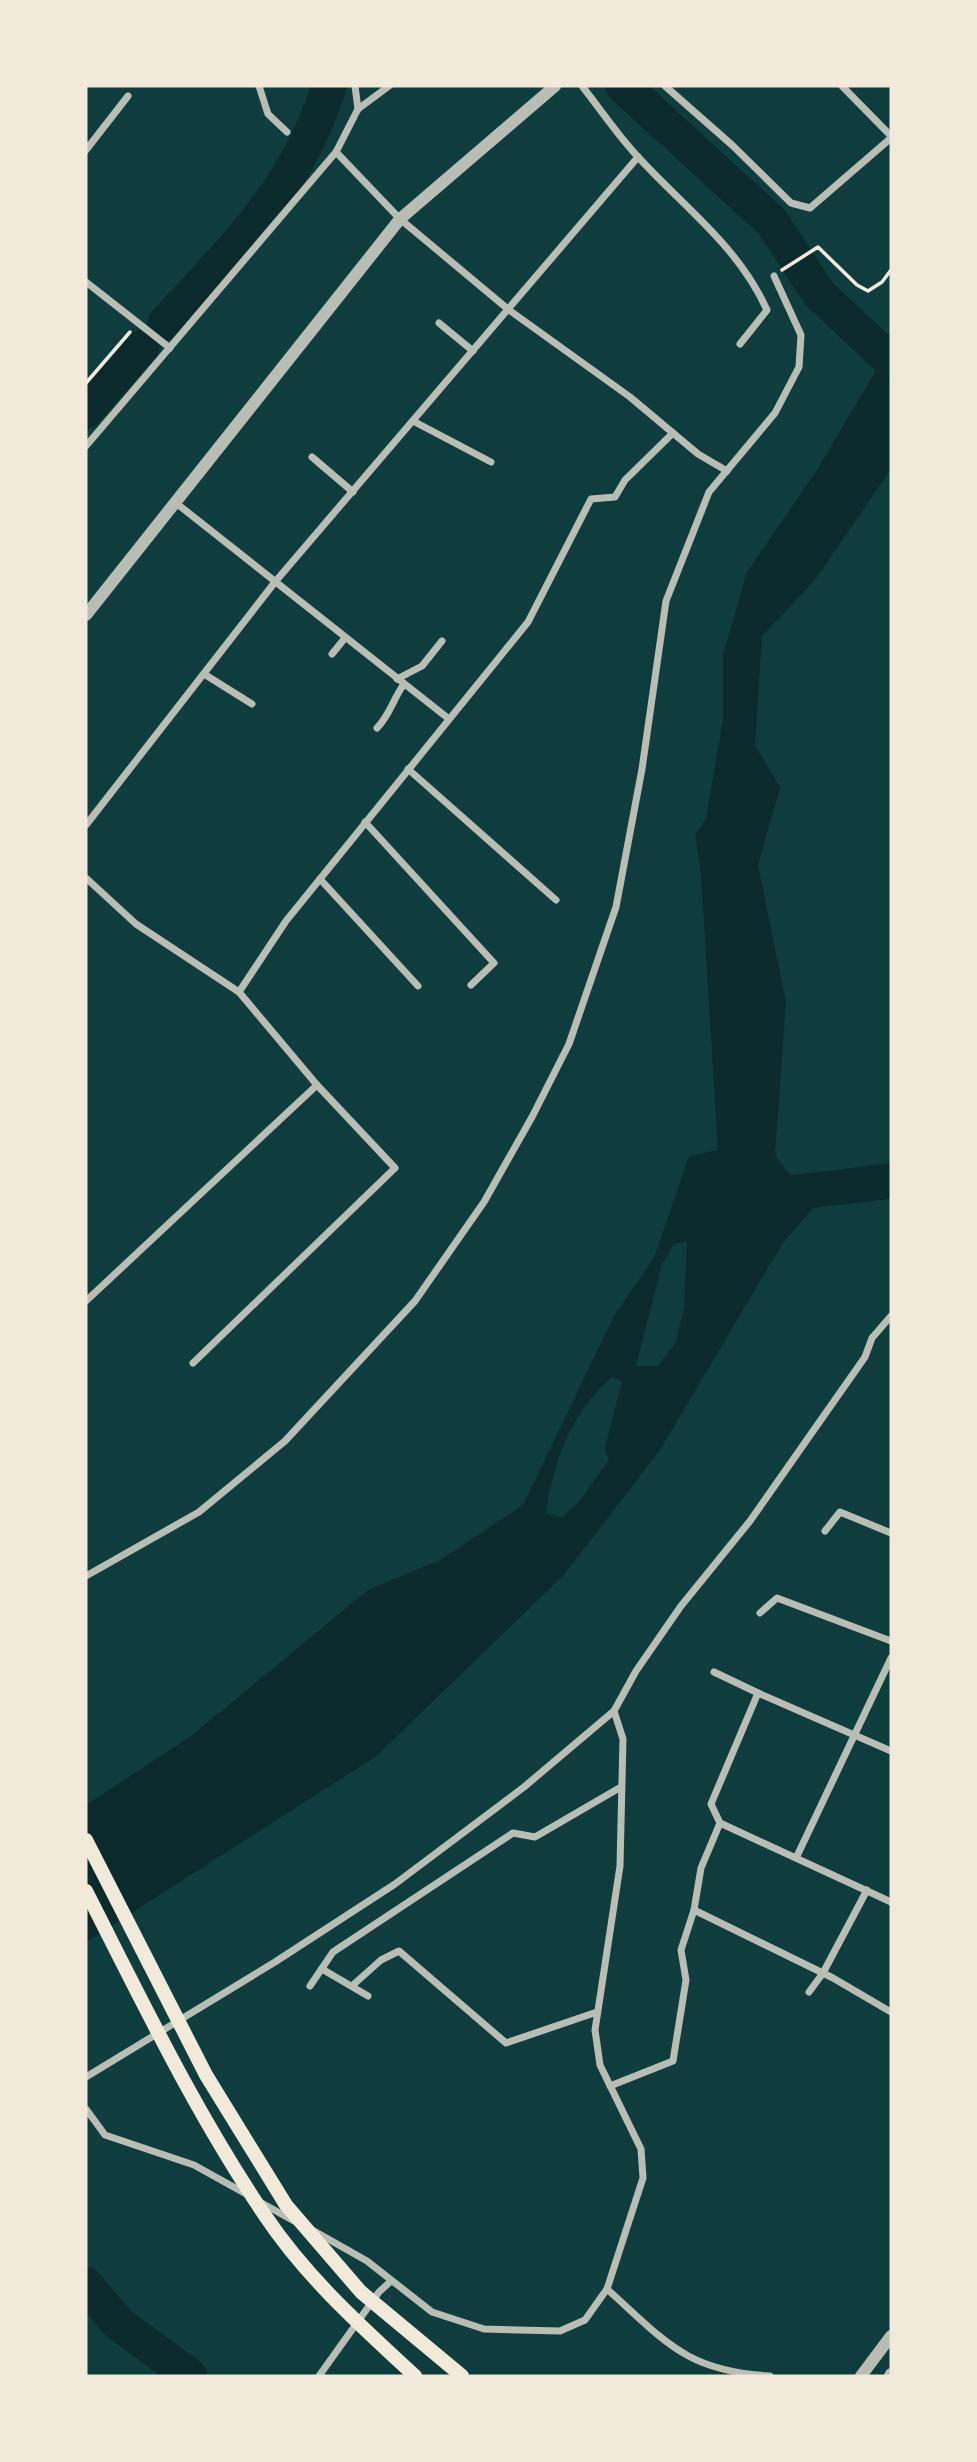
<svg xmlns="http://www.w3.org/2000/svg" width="977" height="2462" viewBox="0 0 977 2462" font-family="Roboto,sans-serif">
<rect width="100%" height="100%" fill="#0f3d3e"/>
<path fill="#0a2a2b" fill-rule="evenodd" d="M891,345V469L815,580L762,636L755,746L780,787L758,865L786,1002L775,1155L814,1207L782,1244L660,1450L563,1576L375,1757L86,1942V1805L191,1736L368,1590L440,1560L523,1505L614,1316L654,1258L689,1156L718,1150L701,875L695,835L706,819L723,719V655L747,572L817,470ZM687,1241L684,1308L676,1342L658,1366H636L662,1264L674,1244ZM612,1377L622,1382L605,1447L609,1460L578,1503L562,1517L546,1513C552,1464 573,1409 612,1377Z"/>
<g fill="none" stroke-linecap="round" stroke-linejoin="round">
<g stroke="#0a2a2b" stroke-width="35">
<path d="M623,86L772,222L819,294L891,361"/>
<path d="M165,323C236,246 297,189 329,86"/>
<path d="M86,411L142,347"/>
<path d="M757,1197L891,1181"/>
<path d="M86,2285L118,2323L190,2376"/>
</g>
<g stroke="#f1e9da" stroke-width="3.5">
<path d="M782,270L818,247L857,285L868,291L882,282L891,270"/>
<path d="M86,383L130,332"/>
</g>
<g stroke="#b8beb3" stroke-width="7">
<path d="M259,86L268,114L287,132"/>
<path d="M355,86L358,109"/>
<path d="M582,86C601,110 618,136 639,158C685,208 738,246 767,310L740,344"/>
<path d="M665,86L732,145L791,203L810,208L891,138"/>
<path d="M842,86L891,136"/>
<path d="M86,150L128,96"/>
<path d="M336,152L400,219L509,310L630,397L698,454L727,471"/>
<path d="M86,282L170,348"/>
<path d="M439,323L473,351"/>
<path d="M413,421L491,462"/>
<path d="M86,446L336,152L358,109L389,86"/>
<path d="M312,457L353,492"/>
<path d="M176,503L449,719"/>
<path d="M332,654L345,638"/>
<path d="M204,674L252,704"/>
<path d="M397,679L422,666L442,641"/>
<path d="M377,728C390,715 393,699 404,684"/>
<path d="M408,769L556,900"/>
<path d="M365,822L494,963L471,985"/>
<path d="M86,825L275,582L638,157"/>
<path d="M86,878L136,924L239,992L317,1085L395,1168L193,1363"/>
<path d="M320,879L418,986"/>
<path d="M239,992L286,921L528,622L591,499L615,497L625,480L673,433"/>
<path d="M86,1301L317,1085"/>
<path d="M825,1531L840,1512L891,1533"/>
<path d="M86,1576L199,1512L285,1441L415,1301L484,1202L532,1117L569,1044L616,907L642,769L666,601L709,492L775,413L799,367L801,335L774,276"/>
<path d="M760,1613L777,1598L891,1641"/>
<path d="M714,1672L758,1693"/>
<path d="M720,1823L711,1804L758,1693L891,1751"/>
<path d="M797,1856L891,1658"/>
<path d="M694,1910L833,1978L891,2012"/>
<path d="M322,1969L368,1996"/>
<path d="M353,1985L381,1960L399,1951L506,2043L597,2012"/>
<path d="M310,1986L333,1952L513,1833L535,1837L621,1787"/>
<path d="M809,1992L823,1973L867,1890"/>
<path d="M86,2077L275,1962L395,1884L524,1787L614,1711L636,1671L681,1606L750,1521L865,1357L872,1338L891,1316"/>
<path d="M610,2086L673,2061L686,1980L681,1950L694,1910L701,1868L720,1823L891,1902"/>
<path d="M86,2109L105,2135L194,2165L248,2195"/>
<path d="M258,2201L294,2221"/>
<path d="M314,2231L367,2261L432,2312L484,2329L560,2331L585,2320L607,2289L643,2178L641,2149L600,2065L595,2030L620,1866L623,1739L614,1711"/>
<path d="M607,2289C666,2342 686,2371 770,2376"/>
<path d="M319,2376L379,2292L391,2281"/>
</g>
<g stroke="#b8beb3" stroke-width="12">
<path d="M86,615L400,219L555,86"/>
<path d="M861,2376L891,2336"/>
<path d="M890,2376L891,2374"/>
</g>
<g stroke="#f1e9da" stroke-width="14">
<path d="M86,1840L206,2075L286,2205L361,2292L462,2376"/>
<path d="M86,1891C142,2001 196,2114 266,2217C307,2278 362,2327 415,2376"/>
</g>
</g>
<rect width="977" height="2462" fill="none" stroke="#f1e9da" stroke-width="175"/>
</svg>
